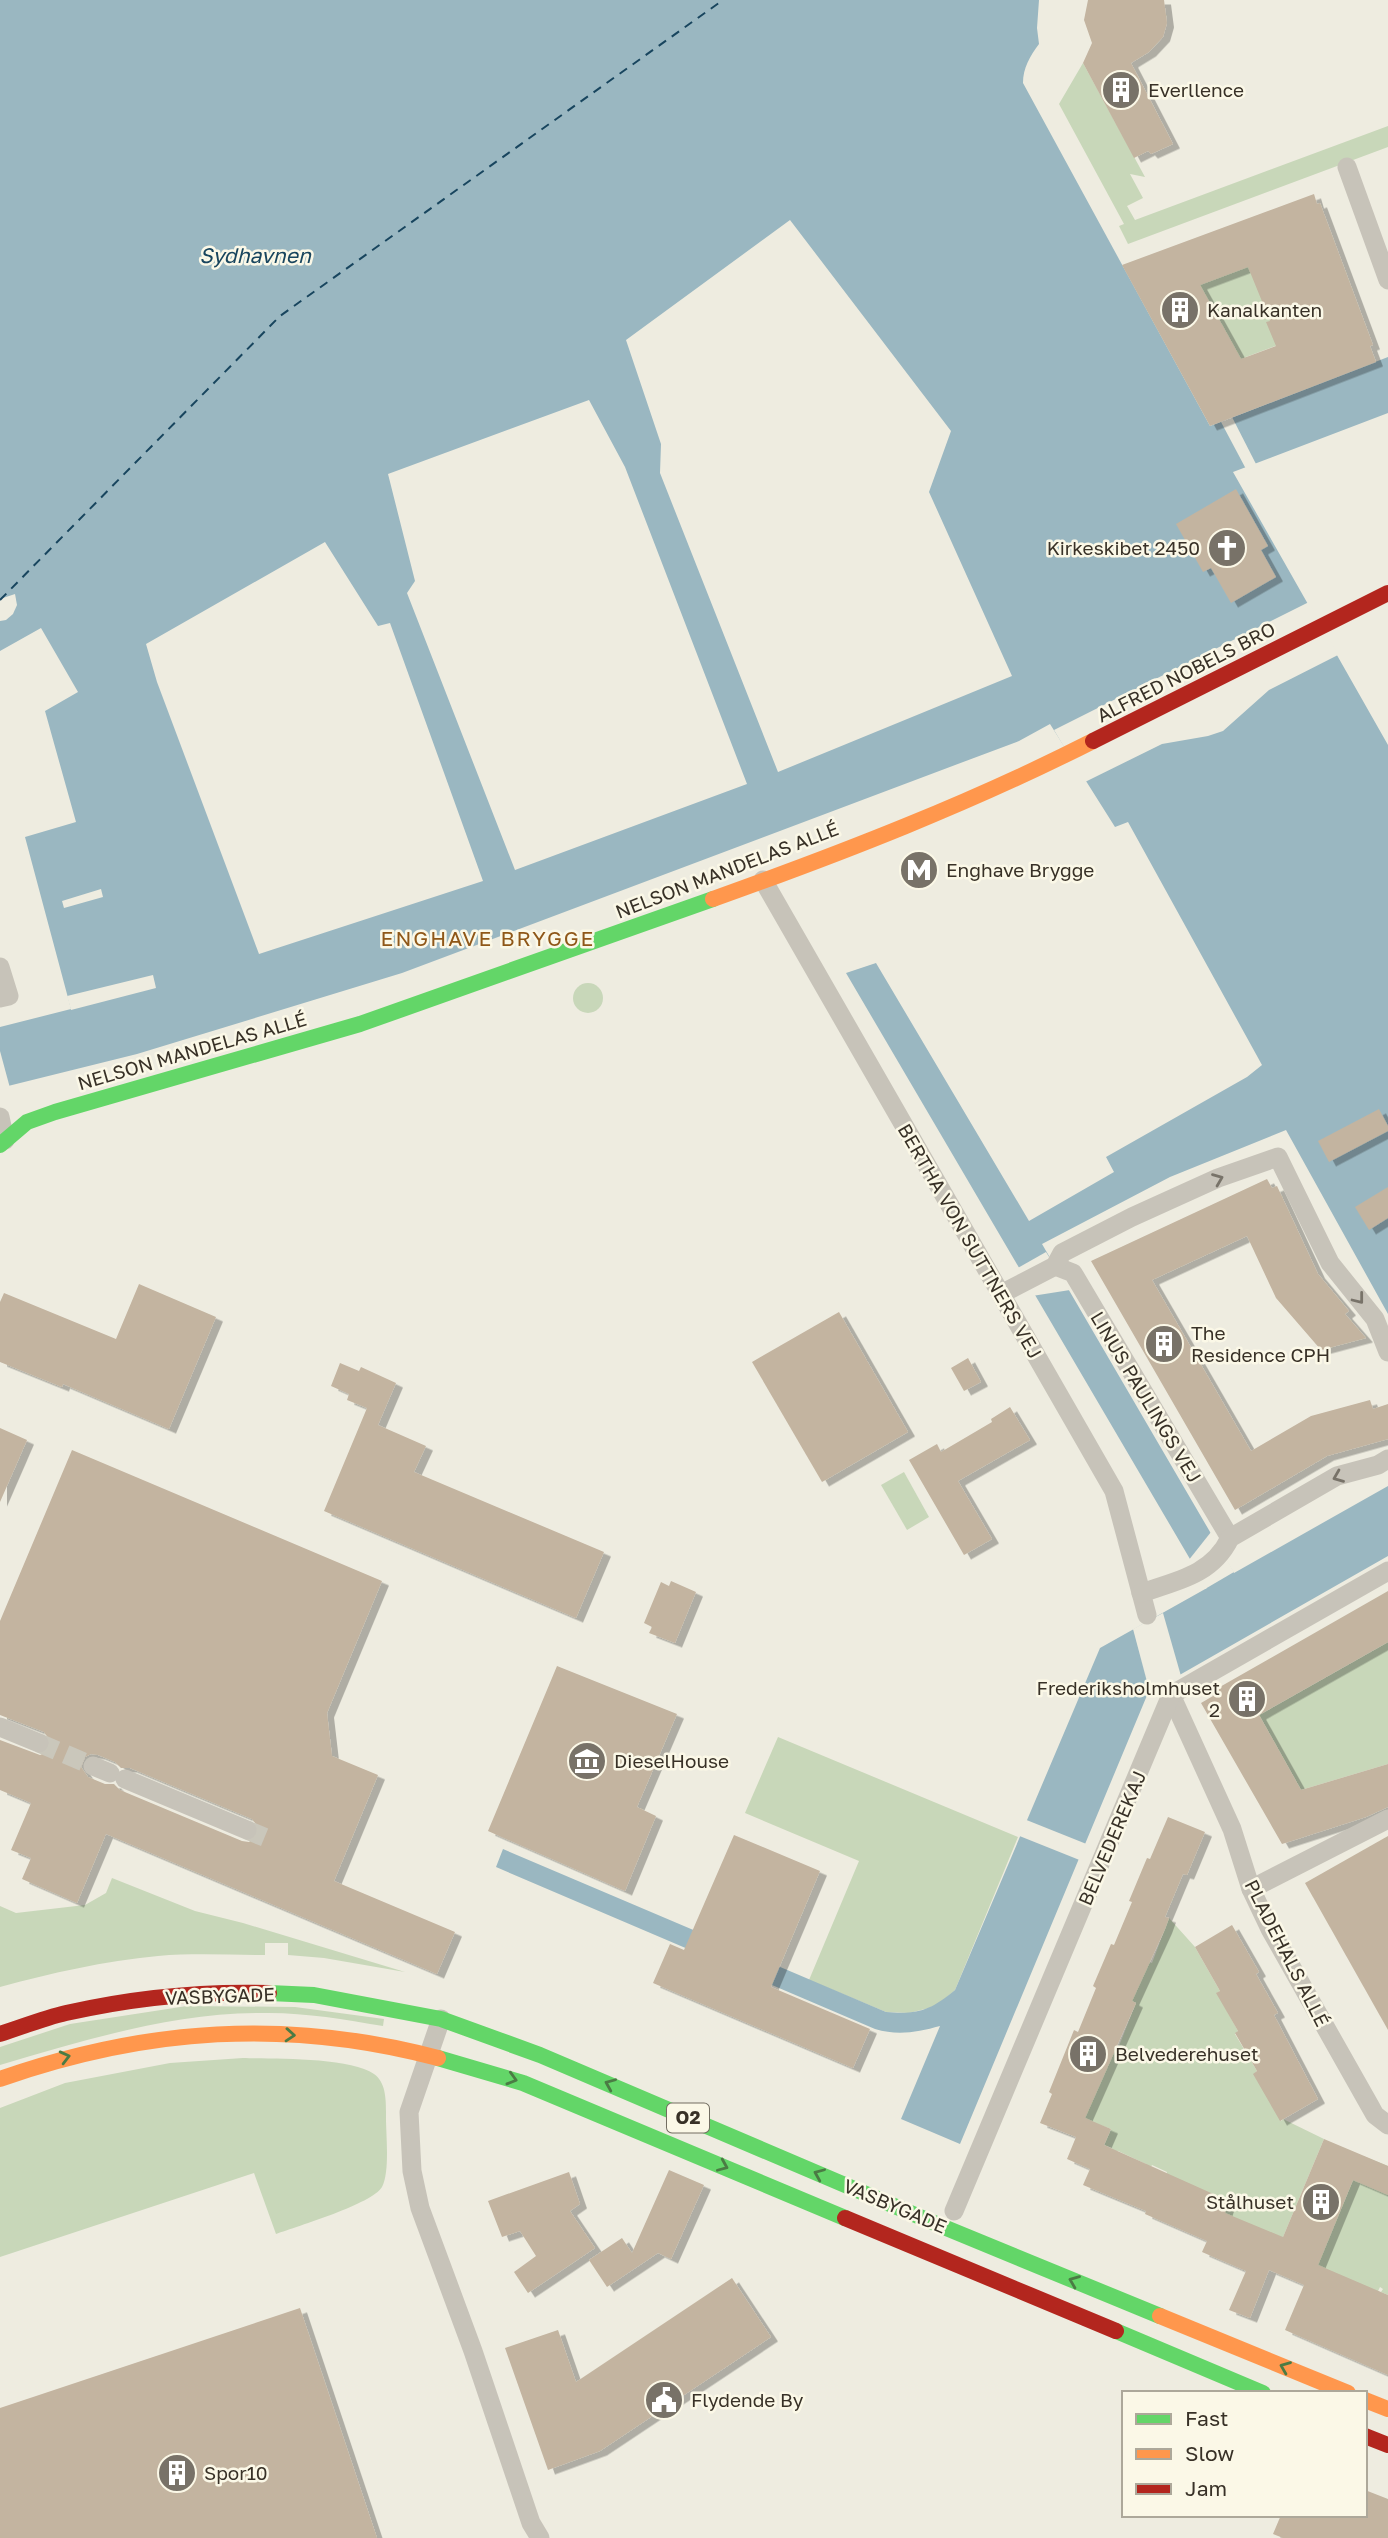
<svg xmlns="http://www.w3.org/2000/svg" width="1388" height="2538" viewBox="0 0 1388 2538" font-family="'Golos Text',sans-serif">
<defs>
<filter id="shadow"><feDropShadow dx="7" dy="4.5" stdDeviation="0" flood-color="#0004"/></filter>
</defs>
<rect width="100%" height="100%" fill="#eeece0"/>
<g fill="#c8d7b9">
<path d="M1083,63L1145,177L1130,174L1143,198L1127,206L1135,220L1388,126V147L1128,244L1119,226L1124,224L1059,104Z"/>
<path d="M1290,251L1320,329L1246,357L1242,364L1197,280Z"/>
<circle cx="588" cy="998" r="15"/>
<path d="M904,1472L929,1517L907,1530L881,1485Z"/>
<path d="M1388,1642V1764L1301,1790L1259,1715Z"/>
<path d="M778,1737L1018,1837L955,1990L940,2003L933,2007L909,2013L886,2012L809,1980L859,1861L745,1813Z"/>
<path d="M112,1878L195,1911L243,1923L405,1972L324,1958L288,1955V1943H265V1955C229,1955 193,1953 158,1956C104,1961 52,1973 0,1987V1906L16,1913L85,1905L106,1893Z"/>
<path d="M1169,1918L1195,1947L1220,1991L1217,1993L1238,2031L1235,2034L1257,2071L1254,2074L1281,2121L1283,2119L1324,2139L1278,2249L1223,2216L1229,2201L1166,2176L1167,2172L1152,2165L1150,2169L1146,2167V2164L1118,2151L1111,2152L1112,2148L1104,2145L1111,2129L1082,2118L1114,2050L1117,2051L1136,2003L1131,2001L1148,1962L1152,1963Z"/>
<path d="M187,2006L295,2007L384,2019L383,2026C342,2019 302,2012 261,2013C172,2013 85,2040 0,2065V2047L70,2024Z"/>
<path d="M243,2058C274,2059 350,2057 374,2074C387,2083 386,2103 386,2118C386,2135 390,2172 382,2187C372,2204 298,2226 276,2234L254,2173L0,2257V2108L65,2083L170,2063Z"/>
<path d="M1363,2156L1388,2166V2295L1381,2292L1383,2289L1380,2287L1377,2293L1317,2266Z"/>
</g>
<path fill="#9ab7c1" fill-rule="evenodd" d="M0,0H1039L1037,28L1039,44C1030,56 1023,68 1023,83L1210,426L1388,357V413L1233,472L1388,745V1314L1286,1130L1170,1177L1042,1244L1234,1573L1388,1486V1556L1148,1693L960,2144L901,2119L940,2026C918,2032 898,2036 875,2029L496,1867L503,1849L886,2012C918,2015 931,2010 955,1990L1100,1648L1207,1588L846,973L876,963L1029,1221L1114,1172L1106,1157L1247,1077L1262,1065L1128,822L1115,827L1050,724L1019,741L402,973L137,1054L0,1088V1027L71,1009L25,837L76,822L45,711L78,692L41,628L0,651ZM790,220L951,431L929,492L1012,676L778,772L660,473L661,444L626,340ZM589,400L625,467L747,784L515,870L407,593L415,581L388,474ZM325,542L378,626L390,623L483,881L259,954L157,682L146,644Z"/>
<g fill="#eeece0">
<path d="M1232,417L1256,464L1246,469L1221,422Z"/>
<path d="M15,594L17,605L13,614L6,620L0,621V599Z"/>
<path d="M1309,602L1338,655L1269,690L1223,731L1208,736L1162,744L1085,782L1054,730Z"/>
<path d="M101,889L103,897L64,908L62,901Z"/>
<path d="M153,975L156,988L71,1010L67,996Z"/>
<path d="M0,1051L10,1088L0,1090Z"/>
<path d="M1046,1252L1070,1290L1032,1296L1016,1269Z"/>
<path d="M1211,1532L1234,1572L1205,1589L1188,1561Z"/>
<path d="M1163,1613L1181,1676L1150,1693L1133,1629Z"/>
<path d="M1024,1819L1089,1845L1082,1861L1017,1835Z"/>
</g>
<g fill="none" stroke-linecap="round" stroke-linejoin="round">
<path stroke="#18455e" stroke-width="2" stroke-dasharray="9 7" stroke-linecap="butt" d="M0,600L280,316L723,0"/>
</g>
<g fill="#c3b4a0" fill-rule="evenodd" filter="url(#shadow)">
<path d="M1088,0H1164L1167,23L1163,37L1149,52L1131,63L1173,144L1151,154L1148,151L1134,158L1083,63L1092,43L1084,20Z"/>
<path d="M1314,194L1317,204L1320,203L1373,345L1370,346L1376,362L1210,426L1122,265ZM1248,267L1270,321L1266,322L1276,346L1241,359L1200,285Z"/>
<path d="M1236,489L1268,546L1261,550L1276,577L1231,603L1211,568L1203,572L1176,524Z"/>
<path d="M1379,1109L1388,1126V1131L1329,1162L1318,1141Z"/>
<path d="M1267,1179L1272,1188L1277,1186L1318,1274L1349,1311L1345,1314L1366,1338L1321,1350L1276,1298L1247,1236L1152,1280L1251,1451L1311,1416L1370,1400L1373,1409L1388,1404V1439L1327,1456L1235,1510L1091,1261Z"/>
<path d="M1388,1187V1218L1369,1230L1355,1207Z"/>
<path d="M139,1284L216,1317L169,1429L63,1384L62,1387L0,1362V1302L4,1293L116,1339Z"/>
<path d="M839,1312L908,1432L822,1482L752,1362Z"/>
<path d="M968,1358L981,1382L964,1391L951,1368Z"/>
<path d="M340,1363L359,1371L361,1367L396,1383L378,1425L426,1446L414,1472L604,1552L576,1618L324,1511L367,1408L347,1400L349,1394L331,1386Z"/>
<path d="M1010,1407L1030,1440L958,1481L992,1539L964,1555L909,1460L937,1444L941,1452L992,1422L991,1419Z"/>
<path d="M0,1428L27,1440L0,1502Z"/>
<path d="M72,1450L382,1581L327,1713L332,1756L378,1775L334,1881L455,1932L437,1974L106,1834L77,1903L22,1879L31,1858L11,1850L31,1803L0,1790V1740L40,1755L47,1752L51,1742L44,1732L0,1715V1621ZM91,1754L98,1755L115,1762L121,1768H130L252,1819L259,1828L258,1835L249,1842L242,1841L120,1790L114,1784H105L88,1777L81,1767L85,1757Z"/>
<path d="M671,1581L696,1592L675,1643L649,1633L652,1627L644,1623L661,1582L669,1586Z"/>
<path d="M1388,1591V1642L1259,1715L1301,1790L1388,1764V1807L1366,1817L1282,1844L1201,1703L1213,1696L1211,1692Z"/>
<path d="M557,1666L677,1714L637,1807L656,1816L625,1891L488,1831Z"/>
<path d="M1168,1817L1205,1832L1187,1875L1183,1874L1165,1917L1169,1918L1165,1929L1132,2001L1136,2003L1085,2118L1111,2129L1104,2145L1229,2201L1225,2213L1283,2237L1324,2139L1388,2166V2195L1353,2180L1318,2265L1388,2295V2375L1285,2330L1304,2285L1269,2270L1250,2318L1229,2310L1246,2271L1202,2252L1207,2241L1145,2214L1146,2211L1083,2185L1090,2169L1067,2159L1076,2137L1040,2123L1052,2094L1049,2092L1074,2030L1078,2032L1096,1988L1093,1986L1111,1944L1114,1945L1132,1902L1129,1901L1147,1858L1150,1859Z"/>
<path d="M734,1835L820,1871L771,1987L870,2029L853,2068L653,1983L670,1944L684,1950Z"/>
<path d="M1388,1836V2030L1305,1883Z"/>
<path d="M1232,1925L1259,1972L1256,1974L1278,2013L1274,2015L1318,2099L1280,2121L1253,2074L1257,2071L1235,2033L1238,2031L1216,1993L1220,1991L1195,1947Z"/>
<path d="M669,2170L704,2185L671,2259L658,2253L607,2287L589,2260L622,2238L632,2253Z"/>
<path d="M569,2172L580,2204L570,2211L595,2248L528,2293L514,2272L536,2256L520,2231L502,2237L488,2201Z"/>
<path d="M732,2278L771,2337L600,2451L548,2470L505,2348L558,2330L576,2382Z"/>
<path d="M300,2308L377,2538H0V2408Z"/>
<path d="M1365,2490L1388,2499V2538H1283L1273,2534L1281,2515H1365Z"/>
</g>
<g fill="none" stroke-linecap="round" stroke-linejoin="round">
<g stroke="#cac7bb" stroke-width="19" stroke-dasharray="19 10" stroke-linecap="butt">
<path d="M39,1743L93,1766"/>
<path d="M247,1830L269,1839"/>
</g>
<g stroke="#c7c3b9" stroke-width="19">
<path d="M1347,167L1388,280"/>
<path d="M763,880L1114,1491L1147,1615"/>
<path d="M0,967L9,996L0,998"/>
<path d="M0,1117L5,1140"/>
<path d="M1055,1266L1073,1273L1230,1538"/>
<path d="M1001,1294L1055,1266L1062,1253L1132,1217L1218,1178L1278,1157L1330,1263L1375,1319L1388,1352"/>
<path d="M1141,1593C1177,1581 1212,1575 1230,1538L1337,1476L1378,1465L1388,1459"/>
<path d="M1171,1695L1232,1829L1251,1889L1270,1929L1370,2106L1375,2115L1388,2125"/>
<path d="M0,1727L39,1743"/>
<path d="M93,1766L110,1773"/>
<path d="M125,1779L247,1830"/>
<path d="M1251,1889L1388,1819"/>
<path d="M441,2019L409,2112L412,2171L420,2208L473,2351L531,2523L540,2538"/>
<path d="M954,2211L1171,1695L1388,1571"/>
</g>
<g stroke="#63d668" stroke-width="16">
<path d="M0,1145L27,1122L55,1112L360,1024L713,899"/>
<path d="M269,1993L314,1995L441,2019L540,2055L946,2228L1160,2316"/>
<path d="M438,2058L523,2083L845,2218"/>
<path d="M1116,2331L1263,2393"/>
</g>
<g stroke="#ff974d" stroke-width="16">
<path d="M713,899C842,853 971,803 1093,741"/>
<path d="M0,2079C146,2028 287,2018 438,2058"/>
<path d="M1160,2316L1348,2393"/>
<path d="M1365,2400L1388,2409"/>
</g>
<g stroke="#b3261e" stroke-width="16">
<path d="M1093,741L1388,593"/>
<path d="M0,2034C22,2027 44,2018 66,2013C132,1998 201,1991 269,1993"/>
<path d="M845,2218L1116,2331"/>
<path d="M1365,2436L1388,2445"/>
</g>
</g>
<defs><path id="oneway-chevron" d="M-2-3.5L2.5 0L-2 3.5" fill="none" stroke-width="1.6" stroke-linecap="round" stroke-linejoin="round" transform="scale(1.75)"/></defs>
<g stroke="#787369">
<use href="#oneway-chevron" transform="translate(1218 1179) rotate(-22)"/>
<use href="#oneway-chevron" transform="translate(1359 1299) rotate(52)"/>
<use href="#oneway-chevron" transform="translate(1338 1477) rotate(158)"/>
</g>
<g stroke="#4b7b44">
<use href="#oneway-chevron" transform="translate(290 2035) rotate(4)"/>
<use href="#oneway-chevron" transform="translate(65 2057) rotate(-14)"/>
<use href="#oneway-chevron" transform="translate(512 2079) rotate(16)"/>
<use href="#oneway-chevron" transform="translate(610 2084) rotate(-157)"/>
<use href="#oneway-chevron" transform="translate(723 2166) rotate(23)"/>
<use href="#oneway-chevron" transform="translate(819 2174) rotate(-157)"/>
<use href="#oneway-chevron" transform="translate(1074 2281) rotate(-158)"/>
<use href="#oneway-chevron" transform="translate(1285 2367) rotate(-158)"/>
</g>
<defs>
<symbol id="building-disc" viewBox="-11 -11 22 22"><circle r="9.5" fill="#787268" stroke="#fbf8e7"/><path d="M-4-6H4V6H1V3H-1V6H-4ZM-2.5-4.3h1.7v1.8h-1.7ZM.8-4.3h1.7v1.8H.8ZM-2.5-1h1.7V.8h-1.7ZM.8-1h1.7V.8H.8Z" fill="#fff"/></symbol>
<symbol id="church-disc" viewBox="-11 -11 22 22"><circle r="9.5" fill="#787268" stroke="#fbf8e7"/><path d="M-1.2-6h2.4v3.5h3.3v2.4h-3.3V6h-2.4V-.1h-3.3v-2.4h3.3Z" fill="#fff"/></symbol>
<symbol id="metro-disc" viewBox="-11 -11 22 22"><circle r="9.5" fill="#787268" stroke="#fbf8e7"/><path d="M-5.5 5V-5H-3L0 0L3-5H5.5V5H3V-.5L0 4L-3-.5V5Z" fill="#fff"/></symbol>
<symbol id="museum-disc" viewBox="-11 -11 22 22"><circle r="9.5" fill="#787268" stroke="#fbf8e7"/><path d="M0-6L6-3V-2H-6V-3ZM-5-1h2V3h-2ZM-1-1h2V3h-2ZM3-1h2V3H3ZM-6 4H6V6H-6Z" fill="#fff"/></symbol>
<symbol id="civic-disc" viewBox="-11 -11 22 22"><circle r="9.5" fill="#787268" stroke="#fbf8e7"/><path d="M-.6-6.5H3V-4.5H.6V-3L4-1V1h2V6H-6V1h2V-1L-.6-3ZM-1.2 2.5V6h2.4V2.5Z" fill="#fff"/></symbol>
</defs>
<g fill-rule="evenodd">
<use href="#building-disc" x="1099" y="68" width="44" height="44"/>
<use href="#building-disc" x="1158" y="288" width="44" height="44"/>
<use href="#church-disc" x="1205" y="526" width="44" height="44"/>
<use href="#metro-disc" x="897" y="848" width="44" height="44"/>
<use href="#building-disc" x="1142" y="1322" width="44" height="44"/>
<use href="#building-disc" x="1225" y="1677" width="44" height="44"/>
<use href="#museum-disc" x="565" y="1739" width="44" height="44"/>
<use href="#building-disc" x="1066" y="2032" width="44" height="44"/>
<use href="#building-disc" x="1299" y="2180" width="44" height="44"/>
<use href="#civic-disc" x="642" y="2378" width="44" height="44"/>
<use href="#building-disc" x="155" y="2451" width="44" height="44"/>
</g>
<g text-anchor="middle" stroke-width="5" stroke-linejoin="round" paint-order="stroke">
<rect fill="#fbf8e7" stroke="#726d61" stroke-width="2" x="667" y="2103.5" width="42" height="29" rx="5"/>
<g font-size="18" font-weight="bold" fill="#383127">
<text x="688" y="2124">O2</text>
</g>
<g font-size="19" fill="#383127" stroke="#fbf8e7" text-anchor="start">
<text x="1148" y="97">Everllence</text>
<text x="1207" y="317">Kanalkanten</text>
<text x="1200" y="555" text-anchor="end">Kirkeskibet 2450</text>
<text x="946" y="877">Enghave Brygge</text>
<text x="1191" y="1340">The<tspan x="1191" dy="22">Residence CPH</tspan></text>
<text x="1220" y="1695" text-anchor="end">Frederiksholmhuset<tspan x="1220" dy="22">2</tspan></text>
<text x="614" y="1768">DieselHouse</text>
<text x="1115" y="2061">Belvederehuset</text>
<text x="1294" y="2209" text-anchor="end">Stålhuset</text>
<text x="691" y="2407">Flydende By</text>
<text x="204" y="2480">Spor10</text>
</g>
<g font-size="19" fill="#383127" stroke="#fbf8e7">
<text transform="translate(1186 672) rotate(-27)" y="7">ALFRED NOBELS BRO</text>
<text transform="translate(727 870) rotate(-21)" y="7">NELSON MANDELAS ALLÉ</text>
<text transform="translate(192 1051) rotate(-16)" y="7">NELSON MANDELAS ALLÉ</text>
<text transform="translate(970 1241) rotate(60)" y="7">BERTHA VON SUTTNERS VEJ</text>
<text transform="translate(1146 1397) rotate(59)" y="7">LINUS PAULINGS VEJ</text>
<text transform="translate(1112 1838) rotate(-67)" y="7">BELVEDEREKAJ</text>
<text transform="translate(1287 1953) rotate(63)" y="7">PLADEHALS ALLÉ</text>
<text transform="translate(220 1996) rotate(-2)" y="7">VASBYGADE</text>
<text transform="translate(895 2206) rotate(23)" y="7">VASBYGADE</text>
</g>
<g font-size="21" font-style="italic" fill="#18455e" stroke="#fbf8e7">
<text x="255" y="263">Sydhavnen</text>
</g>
<g font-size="21" letter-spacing="2" fill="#8f5718" stroke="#fbf8e7">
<text x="488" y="946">ENGHAVE BRYGGE</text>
</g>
</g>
<rect x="1122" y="2391" width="245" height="126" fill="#fbf8e7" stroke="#ada89a" stroke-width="2"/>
<rect x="1136" y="2414" width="35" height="10" fill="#63d668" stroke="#ada89a" stroke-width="2"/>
<text x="1185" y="2426" font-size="21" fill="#383127">Fast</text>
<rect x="1136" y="2449" width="35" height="10" fill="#ff974d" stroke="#ada89a" stroke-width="2"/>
<text x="1185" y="2461" font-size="21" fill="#383127">Slow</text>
<rect x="1136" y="2484" width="35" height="10" fill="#b3261e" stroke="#ada89a" stroke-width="2"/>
<text x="1185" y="2496" font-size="21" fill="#383127">Jam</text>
</svg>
